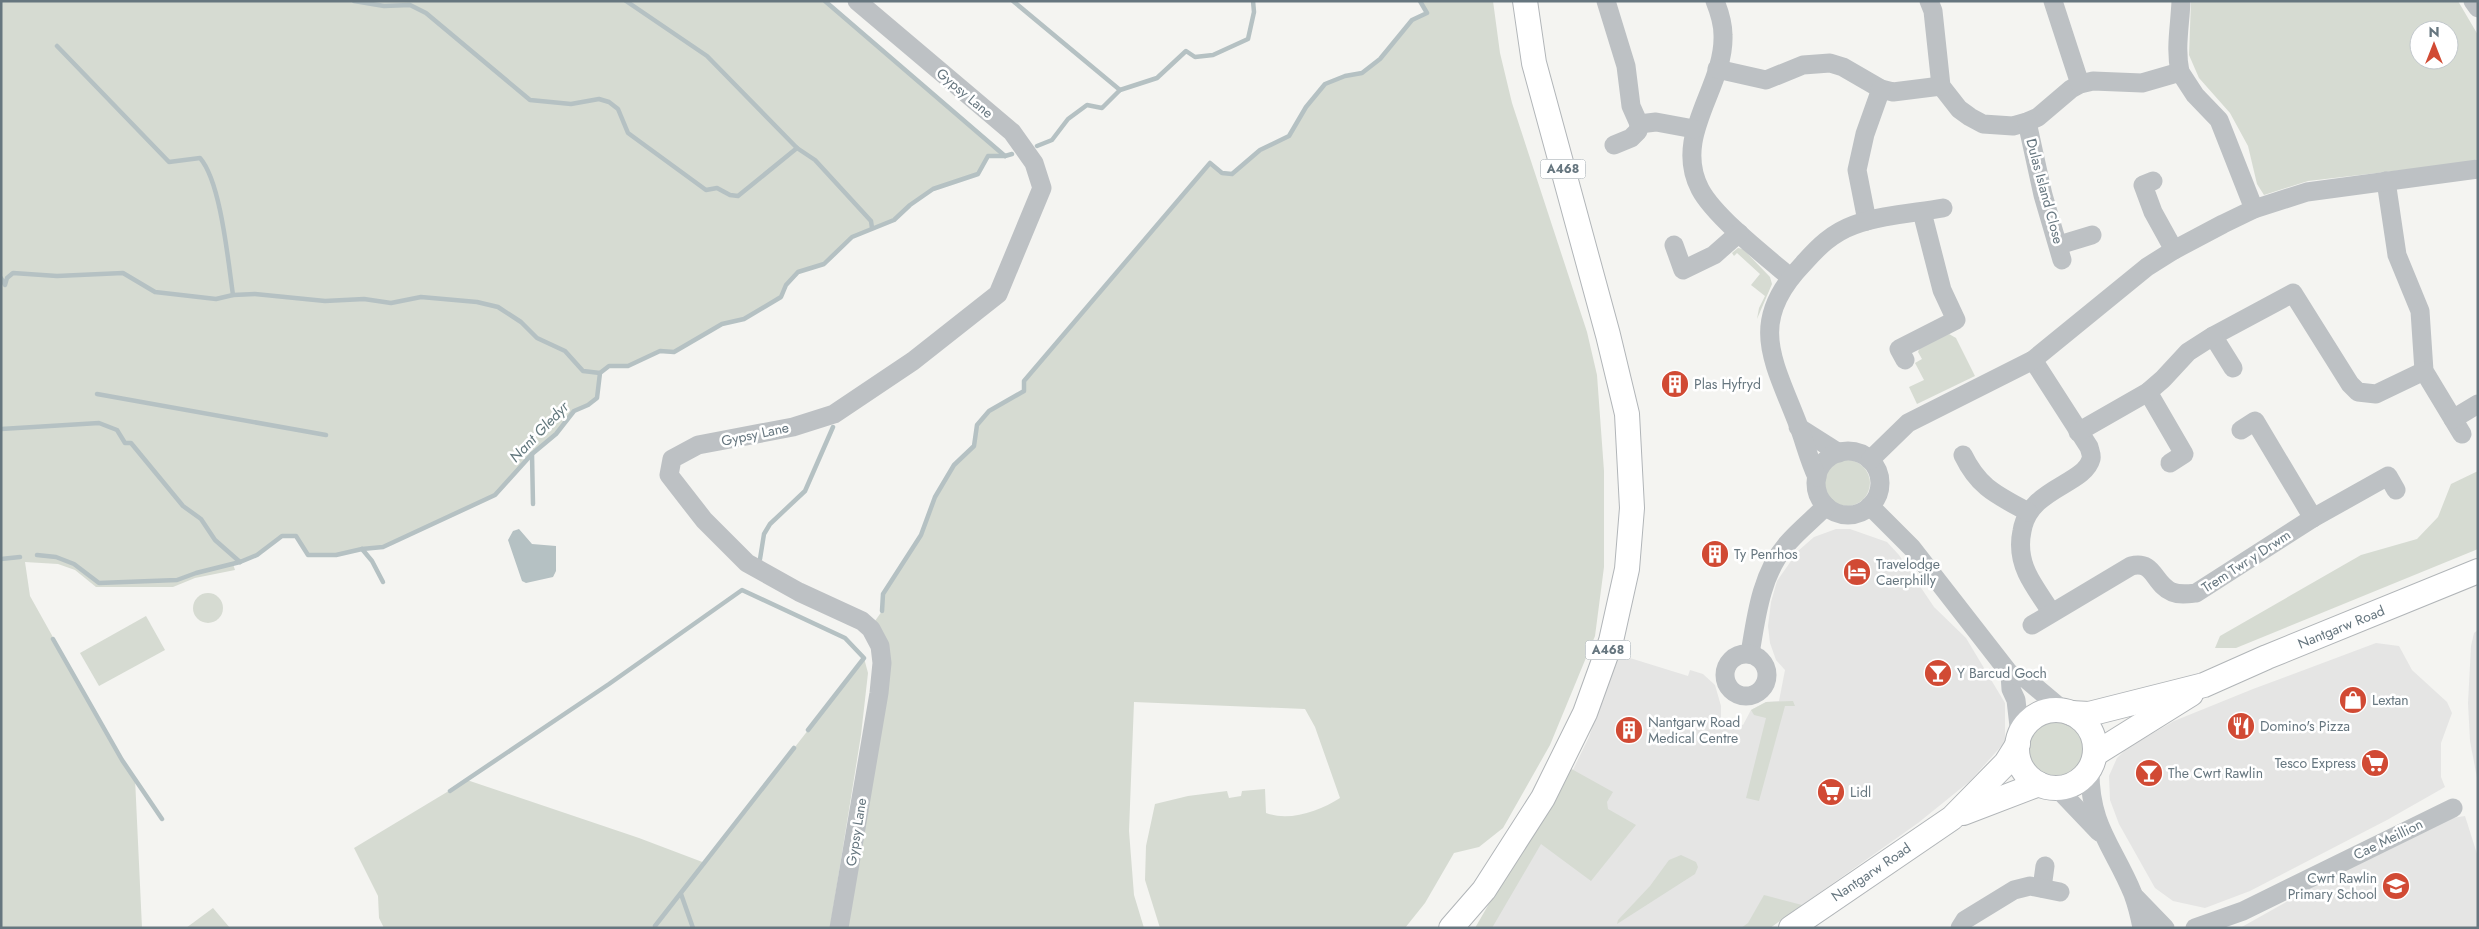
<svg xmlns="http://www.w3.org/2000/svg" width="2479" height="929" viewBox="0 0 2479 929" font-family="Jost,sans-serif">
<rect width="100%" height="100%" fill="#f4f4f1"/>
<g fill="#e5e5e4">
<path d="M1836,529H1850L1887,542L1899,555L1934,607L1966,638L2005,703V742L1970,781L1918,823L1770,928H1485L1565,786L1589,737L1617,654L1688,676L1690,670L1703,674L1715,685L1721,706V718L1743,725L1751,710L1766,702L1779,701L1785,670L1776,660L1770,643L1768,626L1771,602L1777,581L1798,551L1814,537Z"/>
<path d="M2478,630V783L2470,741L2468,703L2471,646L2474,633Z"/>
<path d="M2376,643L2399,646L2412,670L2447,702L2452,713L2441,743V777L2445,787L2387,820L2250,891L2205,908L2173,901L2155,888L2119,824L2110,800L2109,776L2117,758L2127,748L2174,721L2253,689Z"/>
<path d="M2465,816L2478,857V928H2240L2341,871L2452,818Z"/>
</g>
<g fill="#d6dbd2" fill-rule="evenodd">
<path d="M1,1H825L1005,156H988L978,174L933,189L910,205L894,220L852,237L824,264L798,272L786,285L781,297L744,319L722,324L674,352L660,351L628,366H609L600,374L597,398L588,405L574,411L556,434L532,454L495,495L383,547L362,549L336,555H308L296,536H282L257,555L233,564L235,570L195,578L173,587H96L75,570L58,564L25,562L30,596L102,725L135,778L142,928H1Z"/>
<path d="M1420,1H1493L1500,53L1512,103L1587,332L1597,375L1604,471V567L1595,636L1550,745L1503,828L1479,847L1454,853L1425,903L1405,928H1160L1145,880L1146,846L1155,804L1188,796L1227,791L1229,798L1241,796L1242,791L1265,789L1266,813C1289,822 1320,811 1340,798L1315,727L1305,709L1134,702L1129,831L1134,895L1144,928H848L874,771L875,621L882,611L883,594L921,535L935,497L954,465L974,446L977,425L989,411L1024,391V381L1210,163L1221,173L1232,174L1260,150L1289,136L1306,107L1325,84L1345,76L1362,73L1380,59L1412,20L1427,13Z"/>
<path d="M2191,1H2458L2478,35V158L2472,162L2308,181L2264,195L2257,184L2248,146L2230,113L2199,78L2189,55ZM2419,30H2449V60H2419Z"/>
<path d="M1738,248L1743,249L1770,277L1772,284L1757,319L1759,308L1765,296L1751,285L1760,274L1737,253L1734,256L1732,253Z"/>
<path d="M1949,334L1956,338L1975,376L1917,404L1909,387L1924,380L1915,363L1922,359L1918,352L1920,347Z"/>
<circle cx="1847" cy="483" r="23"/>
<path d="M2478,471V549L2236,648H2215L2220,636L2361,555L2417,539L2438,517L2451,484Z"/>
<circle cx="208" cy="608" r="15"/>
<path d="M146,616L165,650L99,686L80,653Z"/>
<path d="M864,658L868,673L861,735L830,928H384L379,918L378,896L354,848L467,780L639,838L705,863Z"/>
<path d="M1793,701L1795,706H1785L1759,801L1746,798L1766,718L1754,715L1751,710L1766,702Z"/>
<circle cx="2058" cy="750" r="30"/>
<path d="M1568,767L1613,792L1607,802L1608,809L1636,825L1591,881L1541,844L1492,928H1475Z"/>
<path d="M1681,855L1696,862L1698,867L1695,874L1617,924L1618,920L1650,886L1669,860Z"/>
<path d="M1764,895L1802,905L1770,928H1741L1748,923Z"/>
<path d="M213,908L230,928H186Z"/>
</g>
<path fill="#b5c1c3" d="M519,529L532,544L556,546V571L553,577L526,583L522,581L508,540L513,531Z"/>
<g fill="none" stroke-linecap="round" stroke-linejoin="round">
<g stroke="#b5c1c3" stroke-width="4.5">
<path d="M354,1L384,6L410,5L426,13L530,100L571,104L599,99L609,102L618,109L628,133L706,190L717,188L730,195L738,196L797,148"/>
<path d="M626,1L707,56L797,148L815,160L871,221L872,228"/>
<path d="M825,1L1005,156"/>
<path d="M1013,1L1120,90"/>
<path d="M57,46L169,162L200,158C221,182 228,261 233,295"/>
<path d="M1037,146L1052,140L1068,119L1087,105L1102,108L1120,90L1157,78L1186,51L1195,57L1213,55L1248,39L1254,12L1253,1"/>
<path d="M1,278L5,285L7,278L13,273L57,276L123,273L155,292L216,299L233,295L255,294L325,301L364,299L391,303L421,297L477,302L498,307L521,322L537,338L565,351L583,371L600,373"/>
<path d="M97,394L326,435"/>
<path d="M1,429L99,423L117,430L125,443H131L183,506L201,519L215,540L240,562"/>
<path d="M532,454L533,504"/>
<path d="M362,549L372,561L383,582"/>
<path d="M37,555L56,557L74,564L99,583L177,580L196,573L240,562L257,555L282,536H296L308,555H336L362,549L383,547L495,495L532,454L556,434L574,411L588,405L597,398L600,373L609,366H628L660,351L674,352L722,324L744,319L781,297L786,285L798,272L824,264L852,237L894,220L910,205L933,189L978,174L988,156H1005L1012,154"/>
<path d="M1,559L20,557"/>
<path d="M760,559L764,534L770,524L805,491L833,427"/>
<path d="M882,611L883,594L921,535L935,497L954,465L974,446L977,425L989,411L1024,391V381L1210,163L1222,173L1232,174L1260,150L1289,136L1306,107L1325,84L1345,76L1362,73L1380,59L1412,20L1427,13L1420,1"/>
<path d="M53,639L122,760L162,819"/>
<path d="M450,791L609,684L742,590L845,638L864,658L808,730"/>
<path d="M681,894L693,928"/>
<path d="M655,926L794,748"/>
</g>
<defs>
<g id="major">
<circle cx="2056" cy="749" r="39"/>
<path d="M2071,713L2089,714L2204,685L2267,657L2478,571"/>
<path d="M2095,754L2191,694"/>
<path d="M1963,813L2039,784"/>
<path d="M1451,928L1484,890L1543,798L1585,713L1611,641L1627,569L1632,508L1627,414L1608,335L1534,63L1525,1"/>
<path d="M1791,928L1952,818L2006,763L2018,744"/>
</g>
</defs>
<use href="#major" stroke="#b1b5b8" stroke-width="26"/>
<g stroke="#bdc1c4" stroke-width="19">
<path d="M1606,1L1626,66L1631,106L1639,124L1638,131L1631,138L1614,145"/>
<path d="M1715,1C1719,11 1723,24 1723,35C1725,88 1672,135 1700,189C1714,216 1765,256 1790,277"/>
<path d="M1929,1L1933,11L1941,86L1959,109L1970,117L1983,124L2013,126L2027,122L2038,117L2071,89L2080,84L2093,81L2142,83L2180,72L2195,95L2219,120L2254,209"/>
<path d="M2053,1L2080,84"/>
<path d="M2473,1L2478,8"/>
<path d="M1717,69L1766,80L1803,65L1830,63L1843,67L1881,89L1893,92L1941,86"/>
<path d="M2180,72C2175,48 2180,26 2181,1"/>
<path d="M2027,122L2043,195L2062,260"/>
<path d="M1639,124L1656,122L1694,129"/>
<path d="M2153,181L2143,185L2153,212L2174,250"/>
<path d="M2386,181L2397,255L2420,311L2424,371L2462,434"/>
<path d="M1867,221L1857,170L1865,134L1881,89"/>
<path d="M1674,245L1683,270L1714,255L1739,233"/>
<path d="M2059,245L2092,235"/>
<path d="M1905,360L1899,349L1956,320L1942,290L1922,212"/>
<path d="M2033,360L2089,447C2090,451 2092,455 2091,459C2084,485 2029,488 2022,531C2019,545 2021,560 2027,573C2033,586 2043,599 2051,612"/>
<path d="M2233,368L2213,336L2293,293L2350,384L2358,392L2376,394L2424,371"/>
<path d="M2148,392L2184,454L2170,463"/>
<path d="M2453,419L2478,404"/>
<path d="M1798,427L1839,453"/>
<path d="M2241,430L2255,421L2313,518"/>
<path d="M2078,432L2148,392L2163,379L2188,352L2213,336"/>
<circle cx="1848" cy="483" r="32"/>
<path d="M1963,455C1979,488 1997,495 2028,512"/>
<path d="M1870,460L1908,423L2033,360L2147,267L2174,250L2223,224L2254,209L2307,192L2478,169"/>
<path d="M1817,477C1809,460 1805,443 1799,427C1774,361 1746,323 1803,264C1818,247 1832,233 1854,225C1881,215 1914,213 1943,208"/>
<path d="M1870,506L1912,548L2010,674L2011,689L2016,700L2020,735"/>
<path d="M2032,625L2131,566C2155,560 2153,584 2172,592C2180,595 2187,594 2196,593L2313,518L2388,476L2396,490"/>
<path d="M1750,654C1756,617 1761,574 1787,544C1798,531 1813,519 1826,506"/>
<circle cx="1746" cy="675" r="21"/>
<path d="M2010,674L2026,679L2064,711"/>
<path d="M2090,769C2089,826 2114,847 2133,894C2137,905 2140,917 2142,928"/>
<path d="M2058,789L2099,832"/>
<path d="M2042,888L2045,866"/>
<path d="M2136,898L2165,928"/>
<path d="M839,928L879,693L882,663L880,646L871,629L862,621L799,592L747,563L704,520L669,475L672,459L698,445L793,427L834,414L913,361L998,294L1042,188L1034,163L1012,132L857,1"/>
<path d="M1960,928L1965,920L2014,890L2030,886L2060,892"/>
<path d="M2195,928L2243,911L2453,808"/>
</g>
<use href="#major" stroke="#fff" stroke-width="24"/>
</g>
<defs>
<symbol id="building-disc" viewBox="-11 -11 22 22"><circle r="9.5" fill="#d14a34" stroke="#fff"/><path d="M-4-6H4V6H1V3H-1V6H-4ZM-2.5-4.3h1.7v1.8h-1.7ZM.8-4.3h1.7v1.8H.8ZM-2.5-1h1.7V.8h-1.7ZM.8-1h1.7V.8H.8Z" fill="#fff"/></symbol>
<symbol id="hotel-disc" viewBox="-11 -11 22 22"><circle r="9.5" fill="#d14a34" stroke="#fff"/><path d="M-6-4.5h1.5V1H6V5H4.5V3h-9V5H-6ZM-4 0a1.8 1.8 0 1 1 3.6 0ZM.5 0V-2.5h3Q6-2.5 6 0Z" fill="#fff"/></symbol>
<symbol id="bar-disc" viewBox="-11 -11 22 22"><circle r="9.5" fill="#d14a34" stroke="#fff"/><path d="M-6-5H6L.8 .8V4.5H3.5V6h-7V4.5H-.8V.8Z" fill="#fff"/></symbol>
<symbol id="shop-disc" viewBox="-11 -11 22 22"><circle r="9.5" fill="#d14a34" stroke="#fff"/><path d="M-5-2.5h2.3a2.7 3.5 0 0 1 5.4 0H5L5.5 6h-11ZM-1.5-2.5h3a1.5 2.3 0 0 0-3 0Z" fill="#fff"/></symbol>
<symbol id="restaurant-disc" viewBox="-11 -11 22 22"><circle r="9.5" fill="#d14a34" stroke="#fff"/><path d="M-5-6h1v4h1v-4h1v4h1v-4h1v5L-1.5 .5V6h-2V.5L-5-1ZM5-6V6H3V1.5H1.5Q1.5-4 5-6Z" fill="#fff"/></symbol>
<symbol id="supermarket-disc" viewBox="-11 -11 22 22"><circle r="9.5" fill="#d14a34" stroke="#fff"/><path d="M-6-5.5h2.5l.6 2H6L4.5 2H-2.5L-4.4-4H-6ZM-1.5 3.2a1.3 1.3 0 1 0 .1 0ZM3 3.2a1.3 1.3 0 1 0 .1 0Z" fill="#fff"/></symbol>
<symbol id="school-disc" viewBox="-11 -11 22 22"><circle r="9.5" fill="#d14a34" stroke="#fff"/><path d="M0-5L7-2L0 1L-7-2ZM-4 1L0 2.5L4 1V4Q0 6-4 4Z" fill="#fff"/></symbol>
</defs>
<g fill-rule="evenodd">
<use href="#building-disc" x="1659" y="368" width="32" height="32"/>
<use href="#building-disc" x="1699" y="538" width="32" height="32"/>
<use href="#hotel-disc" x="1841" y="556" width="32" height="32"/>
<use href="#bar-disc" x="1922" y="657" width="32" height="32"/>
<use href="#shop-disc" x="2337" y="684" width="32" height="32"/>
<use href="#restaurant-disc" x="2225" y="710" width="32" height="32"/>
<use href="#building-disc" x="1613" y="714" width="32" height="32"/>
<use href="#supermarket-disc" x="2359" y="747" width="32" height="32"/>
<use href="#bar-disc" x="2133" y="757" width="32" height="32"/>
<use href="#supermarket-disc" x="1815" y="776" width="32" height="32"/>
<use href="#school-disc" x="2380" y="870" width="32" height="32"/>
</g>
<g text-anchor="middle" stroke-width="5" stroke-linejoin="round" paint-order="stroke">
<g fill="#fff" stroke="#949fa5" stroke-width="1">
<rect x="1540.5" y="159.5" width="45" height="19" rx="4"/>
<rect x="1585.5" y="640.5" width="45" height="19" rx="4"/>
</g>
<g font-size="12" font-weight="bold" fill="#66767f">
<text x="1563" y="173">A468</text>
<text x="1608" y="654">A468</text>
</g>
<g font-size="14" fill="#66767f" stroke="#fff">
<text transform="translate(965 93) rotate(40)" y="5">Gypsy Lane</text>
<text transform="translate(2045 191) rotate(75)" y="5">Dulas Island Close</text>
<text transform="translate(755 434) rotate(-12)" y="5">Gypsy Lane</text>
<text transform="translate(2246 561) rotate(-33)" y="5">Trem Twr y Drwm</text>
<text transform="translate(2341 627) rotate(-22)" y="5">Nantgarw Road</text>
<text transform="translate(856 832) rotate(-81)" y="5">Gypsy Lane</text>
<text transform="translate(2388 839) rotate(-26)" y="5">Cae Meillion</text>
<text transform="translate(1871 872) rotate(-34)" y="5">Nantgarw Road</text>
</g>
<g font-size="14" fill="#66767f" stroke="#fff" text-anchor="start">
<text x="1694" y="389">Plas Hyfryd</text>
<text x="1734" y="559">Ty Penrhos</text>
<text x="1876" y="569">Travelodge<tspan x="1876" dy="16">Caerphilly</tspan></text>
<text x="1957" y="678">Y Barcud Goch</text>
<text x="2372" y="705">Lextan</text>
<text x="1648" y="727">Nantgarw Road<tspan x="1648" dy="16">Medical Centre</tspan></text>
<text x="2260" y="731">Domino's Pizza</text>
<text x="2356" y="768" text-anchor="end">Tesco Express</text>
<text x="2168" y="778">The Cwrt Rawlin</text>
<text x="1850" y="797">Lidl</text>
<text x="2377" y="883" text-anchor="end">Cwrt Rawlin<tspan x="2377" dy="16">Primary School</tspan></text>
</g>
<g font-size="15" font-style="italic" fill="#62777c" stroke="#fff">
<text transform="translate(539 432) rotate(-46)" y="5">Nant Gledyr</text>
</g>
</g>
<rect width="2479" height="929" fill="none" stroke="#66767f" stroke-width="5"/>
<g transform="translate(2434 45)"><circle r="24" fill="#ffffff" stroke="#c2c8cc"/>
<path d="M0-4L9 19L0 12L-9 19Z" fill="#d14a34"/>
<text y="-8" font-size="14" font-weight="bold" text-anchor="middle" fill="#66767f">N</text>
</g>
</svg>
